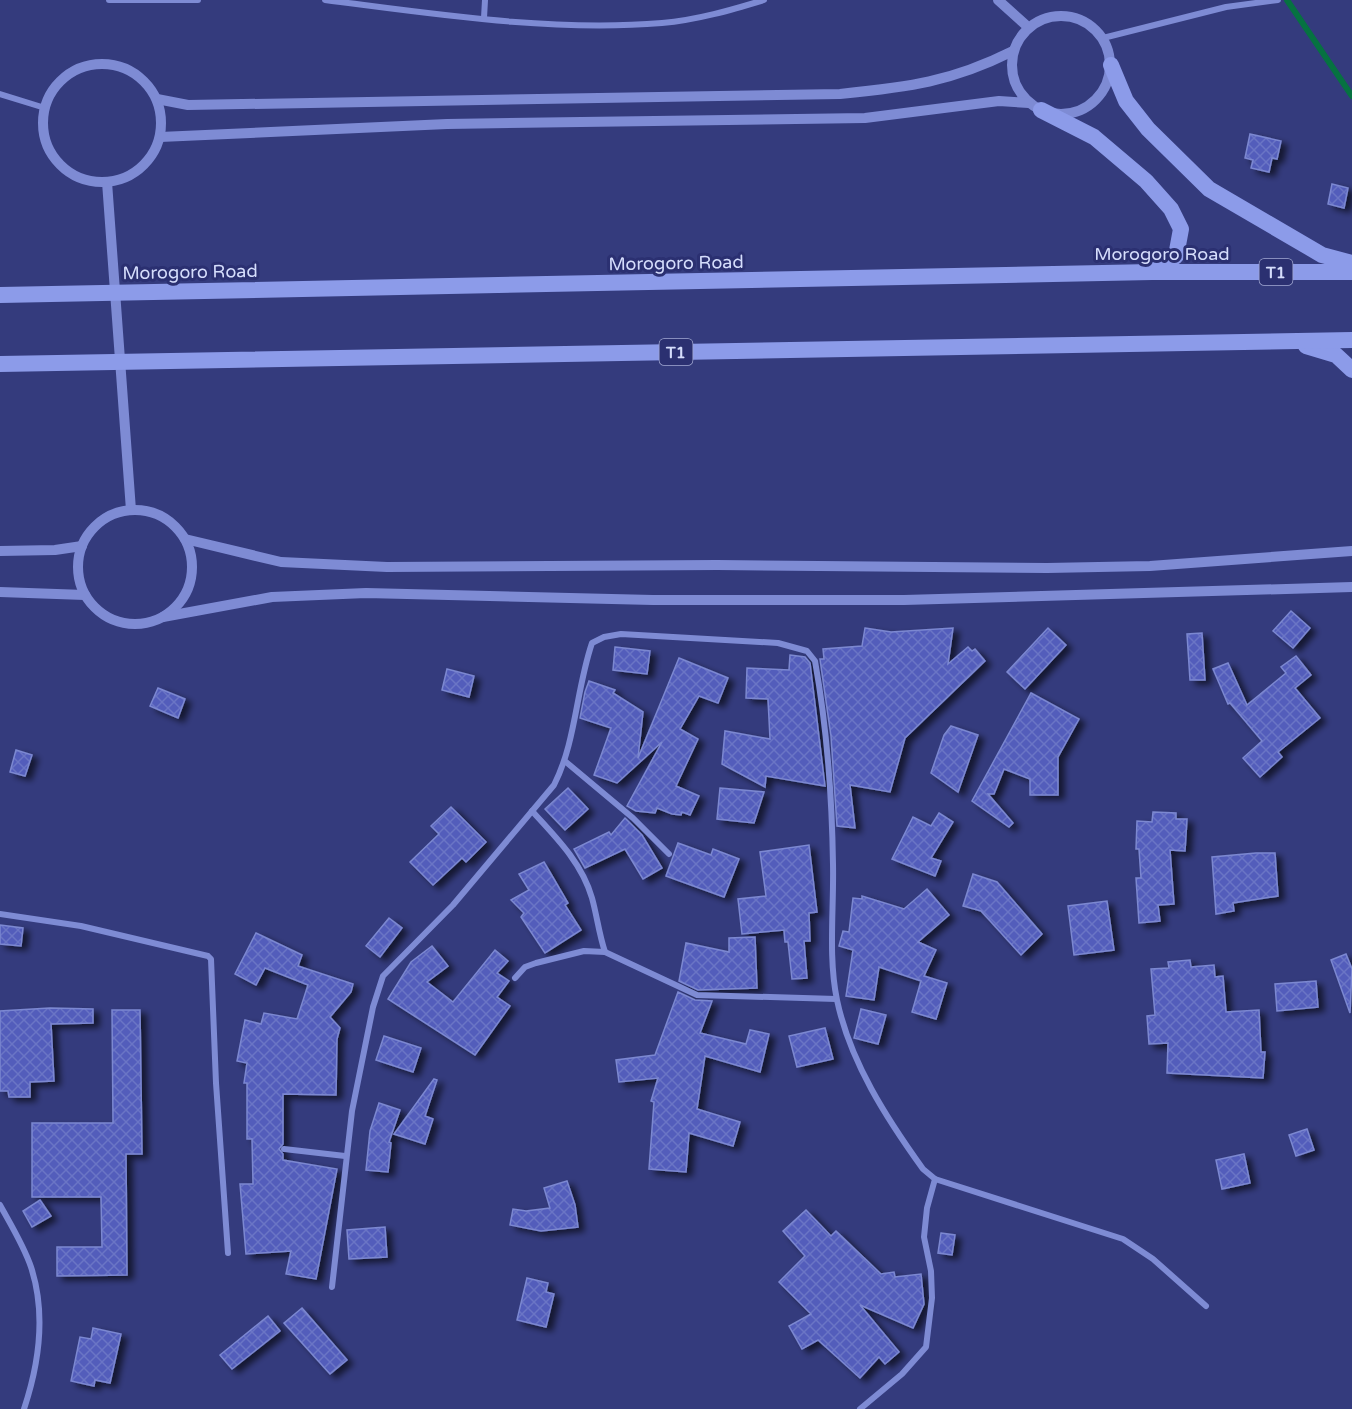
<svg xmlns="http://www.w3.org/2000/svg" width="1352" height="1409" viewBox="0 0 1352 1409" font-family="'Varela Round',sans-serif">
<defs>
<pattern id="building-cross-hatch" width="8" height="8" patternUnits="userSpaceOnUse" patternTransform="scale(1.5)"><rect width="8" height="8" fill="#525dbb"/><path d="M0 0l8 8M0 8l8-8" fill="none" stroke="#6a74c5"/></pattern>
<filter id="shadow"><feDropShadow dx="6" dy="4" stdDeviation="3" flood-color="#0009"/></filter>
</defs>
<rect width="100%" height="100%" fill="#343b7d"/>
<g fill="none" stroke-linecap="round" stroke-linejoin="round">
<path stroke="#067241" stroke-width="6" d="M1287,0L1352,96"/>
</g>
<g fill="url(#building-cross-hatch)" stroke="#7c88d1" stroke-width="1.5" filter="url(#shadow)">
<path d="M1250,134L1281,141L1277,159L1272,158L1269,172L1251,168L1253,160L1245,158Z"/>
<path d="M1332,184L1348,188L1344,208L1328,204Z"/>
<path d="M1291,611L1310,628L1293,648L1273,631Z"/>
<path d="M865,628L891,632L953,628L948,664L968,647L972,651L975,649L985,661L905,738L890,792L850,785L855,828L837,826L831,736L820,659H824L823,649L862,646Z"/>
<path d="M1048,628L1066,645L1025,689L1007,672Z"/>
<path d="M1202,633L1205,680H1190L1187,634Z"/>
<path d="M615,647L650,651L647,674L613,670Z"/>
<path d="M790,655L805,657L810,663L825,786L766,776L765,787L722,764L725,731L770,739L768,699L746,698L747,668L789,670Z"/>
<path d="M1296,656L1311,675L1295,688L1320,718L1278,752L1282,757L1260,777L1243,758L1262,741L1230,703L1228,704L1213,669L1228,663L1247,705L1286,673L1281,667Z"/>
<path d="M679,658L728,678L718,703L699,696L680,729L698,739L676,786L699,796L690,815L682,812L681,815L672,814L657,808L655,813L636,811L627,806L662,742L617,783L594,775L611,728L580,718L585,692L589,681L615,690L613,693L643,712L638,758Z"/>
<path d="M447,669L474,676L469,697L442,690Z"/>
<path d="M158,688L185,699L178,718L150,706Z"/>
<path d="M1031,693L1079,719L1058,757V795H1030V779L1004,769L994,794H988L1013,823L1009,827L972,801Z"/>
<path d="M951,726L978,735L958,792L931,773L944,735Z"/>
<path d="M16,750L32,755L25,776L10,772Z"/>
<path d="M568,788L588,809L565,830L545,809Z"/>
<path d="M720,788L764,792L754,823L717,819Z"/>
<path d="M451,807L486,842L466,862L462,858L433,885L410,862L439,834L431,826Z"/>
<path d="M1153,812L1176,813V819H1187L1185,851L1170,850L1174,904L1158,905L1160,921L1139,923L1136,878H1141L1139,849H1136L1137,821L1152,822Z"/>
<path d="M939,813L953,822L931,858L941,861L935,876L892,859L913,817L931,826Z"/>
<path d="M625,818L642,835L662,868L643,879L625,849L585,868L574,849L609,832L611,835Z"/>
<path d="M678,843L711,855L713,849L739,859L724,897L666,876Z"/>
<path d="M809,845L817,912L809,913L810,941H804L807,978L792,979L788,942H785L784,930L742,934L738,899L766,896L760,852Z"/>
<path d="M1256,853H1275L1278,896L1233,903L1234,911L1216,914L1212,857Z"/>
<path d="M544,862L568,903L565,905L581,930L545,953L521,917L524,913L511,900L529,890L519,874Z"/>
<path d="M973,874L997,882L1042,934L1021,955L981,911L963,906Z"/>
<path d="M927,889L949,915L918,942L936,950L924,976L947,983L936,1019L912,1012L921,981L879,967L874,1000L846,996L853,950L839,946L843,931L849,932L853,898L862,899V896L904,909Z"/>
<path d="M1107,901L1114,950L1074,955L1068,906Z"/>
<path d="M389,918L402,928L380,957L366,946Z"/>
<path d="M0,925L23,928L21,946L0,944Z"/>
<path d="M256,933L302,955L298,966L353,984L351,992L330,1017L340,1028L337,1039L336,1095L283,1094V1144L279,1149L283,1154V1160L337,1169L316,1279L286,1274L291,1251L246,1254L240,1184H253L252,1139H247V1083H244L247,1063L237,1061L245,1020L261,1024L264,1013L297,1019L308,985L265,968L256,985L235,974Z"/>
<path d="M755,937L757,988L698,990L679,981L686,943L729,952V938Z"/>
<path d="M432,946L448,966L427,982L453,1002L495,950L508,961L497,973L509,981L497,997L510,1006L475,1055L388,999L411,962Z"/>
<path d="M1346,954L1352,969L1350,1013L1331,960Z"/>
<path d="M1190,960L1191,967L1214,965L1215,977L1223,976L1226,1012L1259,1010L1261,1052H1265L1263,1078L1167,1073L1168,1043L1149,1044L1147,1016L1155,1015L1151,969L1169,968L1168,962Z"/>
<path d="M1316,981L1318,1007L1277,1011L1275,984Z"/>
<path d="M678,992L695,1000L712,1001L700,1033L746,1044L750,1030L769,1034L760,1072L705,1056L697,1109L740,1122L733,1146L689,1133L686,1172L649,1169L654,1102L651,1101L658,1078L619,1082L616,1060L655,1055Z"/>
<path d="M50,1008L93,1009V1023L51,1024L54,1081L30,1082V1097H9L8,1091H0V1011Z"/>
<path d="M861,1009L886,1015L878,1044L854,1038Z"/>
<path d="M112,1010H140L142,1154H126L127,1275L57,1276V1247H102L101,1197H32V1123H113Z"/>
<path d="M825,1028L833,1059L797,1067L789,1036Z"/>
<path d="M384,1036L421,1048L413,1072L376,1060Z"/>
<path d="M434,1079L437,1080L425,1116L433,1119L425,1144L394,1134Z"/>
<path d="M379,1103L400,1110L389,1142L391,1143L388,1172L366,1170L370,1131Z"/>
<path d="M1307,1129L1314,1150L1296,1156L1289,1135Z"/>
<path d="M1244,1154L1250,1183L1222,1189L1216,1160Z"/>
<path d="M567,1181L575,1205L578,1227L541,1231L510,1225L513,1209L526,1211L550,1208L544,1188Z"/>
<path d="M40,1200L51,1216L32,1227L23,1211Z"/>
<path d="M806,1210L831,1236L836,1231L881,1274L894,1272L895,1277L921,1274L924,1304L913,1328L860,1305L899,1352L885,1364L879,1357L860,1378L818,1340L802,1349L789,1326L811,1314L779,1282L805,1256L783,1231Z"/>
<path d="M385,1227L387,1257L349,1259L347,1230Z"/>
<path d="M941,1233L955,1235L952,1255L938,1253Z"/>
<path d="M527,1278L548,1283L546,1292L554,1294L546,1327L517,1320Z"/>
<path d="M302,1308L347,1360L330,1374L284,1323Z"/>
<path d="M268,1316L280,1331L232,1369L220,1355Z"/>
<path d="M93,1328L121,1334L110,1383L95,1380L94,1386L71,1381L80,1337L91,1339Z"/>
</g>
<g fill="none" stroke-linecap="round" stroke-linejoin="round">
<g stroke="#7e8bd4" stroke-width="6">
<path d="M109,0H198"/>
<path d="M325,0C435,14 550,32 662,23C697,20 731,10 764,0"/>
<path d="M484,18L485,0"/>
<path d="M1103,38L1226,7L1278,0"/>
<path d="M0,94L45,108"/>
<path d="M566,762L633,818L669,854"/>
<path d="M532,811C556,837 582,863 592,898C597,916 599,934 605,952"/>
<path d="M0,914L81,926L208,956L211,959L216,1083L228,1253"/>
<path d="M515,978L525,967L536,963L584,951L605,952L697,995L836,999"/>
<path d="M284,1149L345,1156"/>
<path d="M935,1179L1123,1239L1153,1259L1206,1306"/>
<path d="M0,1205C11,1225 24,1246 31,1267C46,1313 39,1364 24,1409"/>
<path d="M332,1287L352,1111L373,1007L383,976L453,905L554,785C576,742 576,690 592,643L604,637L621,634L778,643L807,651L815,661C827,728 832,797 833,864C834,909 828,957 837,1000C850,1062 887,1119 923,1169L935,1179L927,1208L924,1237L931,1271L932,1298L926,1347L902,1374L860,1409"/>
</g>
<g stroke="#7e8bd4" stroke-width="10">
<path d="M998,0L1028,27"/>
<circle cx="1061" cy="65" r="49"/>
<circle cx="102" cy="123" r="59"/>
<path d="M157,99L188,105L840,94C909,87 951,82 1013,51"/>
<path d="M160,137L447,124L865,118L999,101L1029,103"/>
<path d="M107,182L131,510"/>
<circle cx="135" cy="567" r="57"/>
<path d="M185,539L281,562L387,567L717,565L1047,568L1150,566L1352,551"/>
<path d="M0,551L55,550L82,546"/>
<path d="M0,592L85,595"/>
<path d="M163,617L272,597L366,593L653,600H904L1352,587"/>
</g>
<g stroke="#8c9be9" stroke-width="16">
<path d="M1111,65L1126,101L1148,129L1209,189L1322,255L1352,263"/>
<path d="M1041,110L1094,137L1146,181L1171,209L1181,229L1176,256L1152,272"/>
<path d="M0,295L1152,272H1352"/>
<path d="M1306,346L1336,355L1352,370"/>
<path d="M0,364L1352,340"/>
</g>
</g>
<g text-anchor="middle" stroke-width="6" stroke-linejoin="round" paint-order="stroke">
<g fill="#2b3071" stroke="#a2a9d2" stroke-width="1.5">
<rect x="1259.5" y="259" width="33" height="26" rx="4.5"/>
<rect x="659.5" y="339" width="33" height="26" rx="4.5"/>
</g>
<g font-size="16" font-weight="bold" fill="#d5ddfc">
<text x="1276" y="278">T1</text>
<text x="676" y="358">T1</text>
</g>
<g font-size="18" fill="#d5ddfc" stroke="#2b3071">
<text x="1162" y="260">Morogoro Road</text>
<text transform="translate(676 263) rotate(-1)" y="6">Morogoro Road</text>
<text transform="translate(190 272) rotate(-1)" y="6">Morogoro Road</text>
</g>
</g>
</svg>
